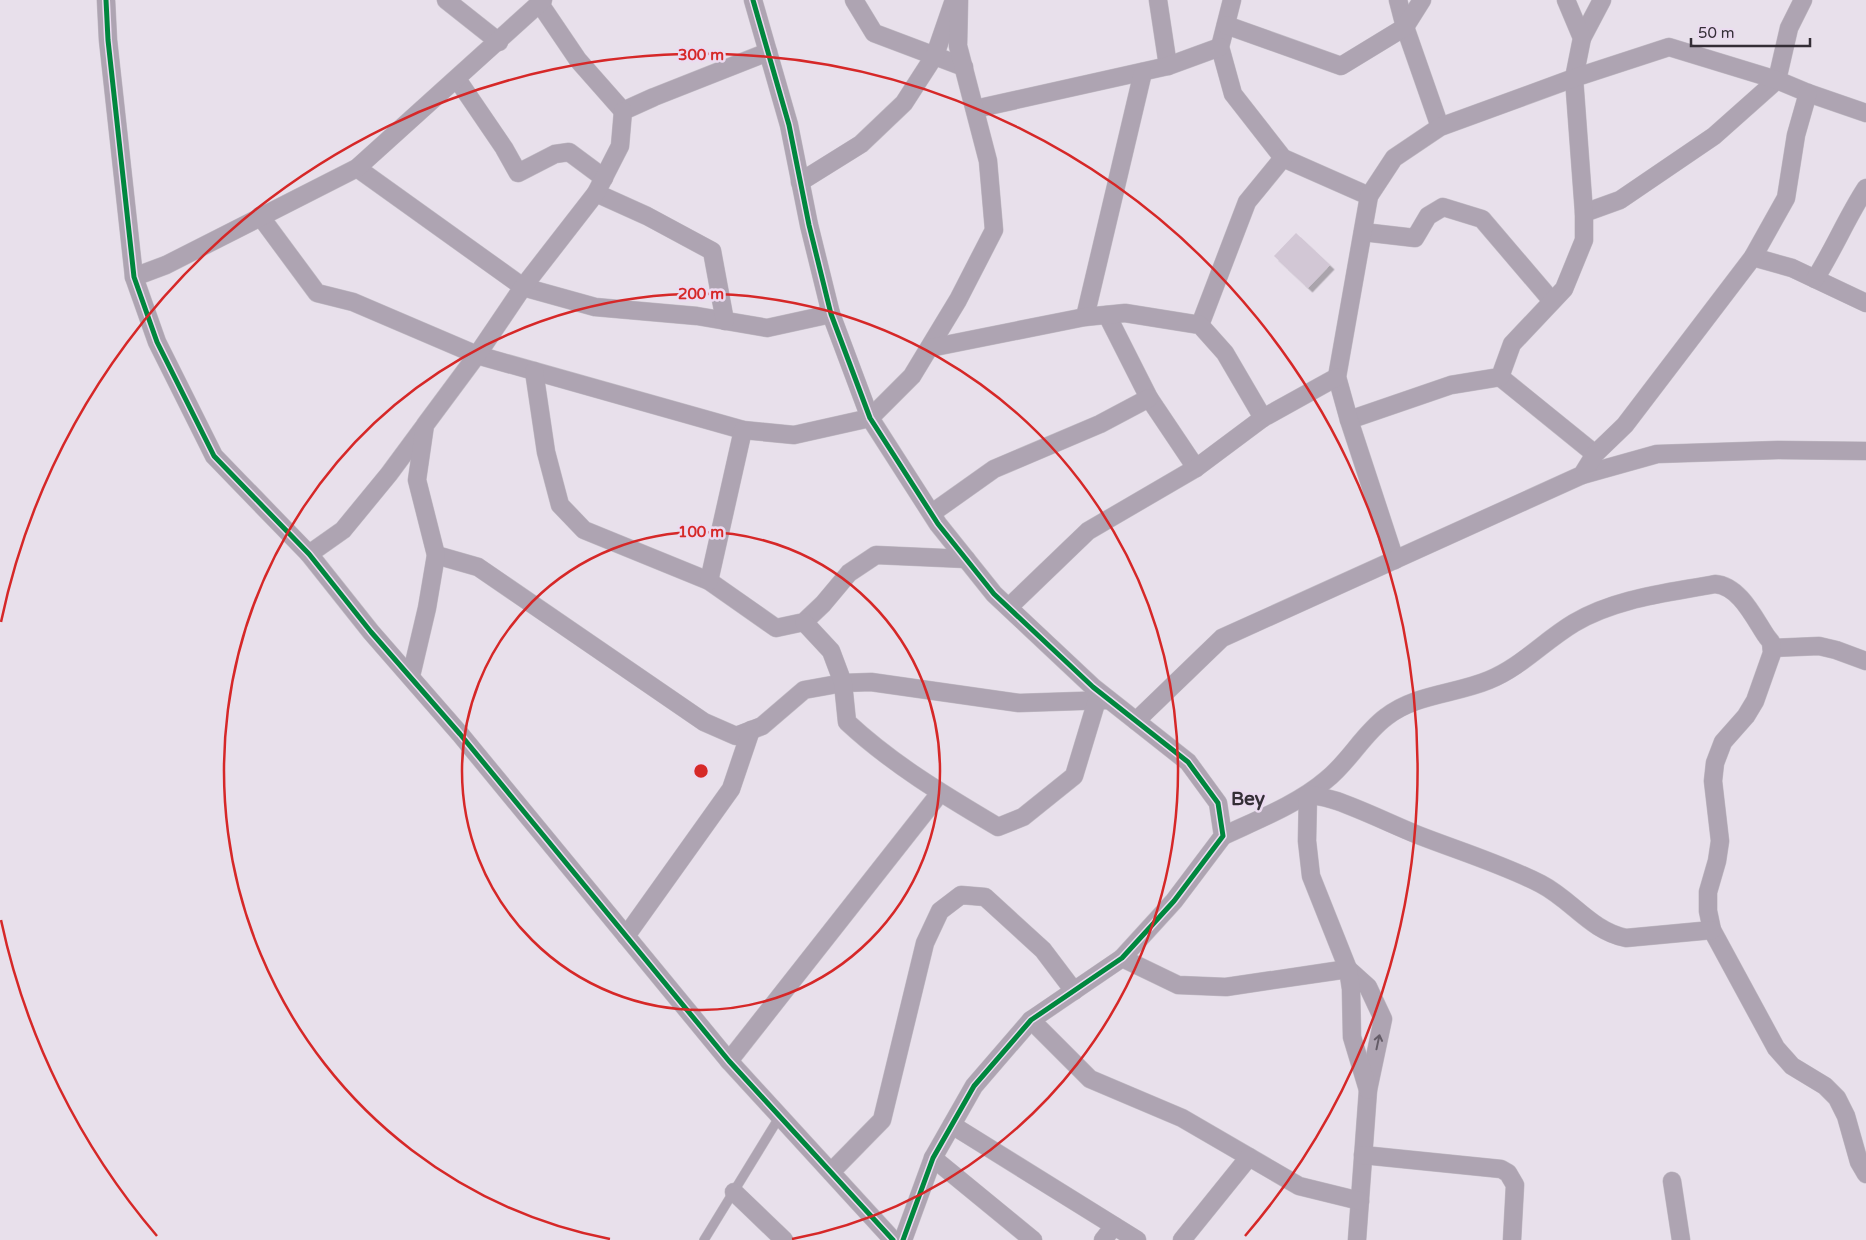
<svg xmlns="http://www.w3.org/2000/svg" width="1866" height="1240" viewBox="0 0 1866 1240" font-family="'Varela Round',sans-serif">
<defs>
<filter id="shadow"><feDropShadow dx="4.5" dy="4.5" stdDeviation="0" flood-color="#0004"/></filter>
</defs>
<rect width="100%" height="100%" fill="#e8e0eb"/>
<path fill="#d2c7d5" filter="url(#shadow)" d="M1296,233L1330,265L1308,288L1274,256Z"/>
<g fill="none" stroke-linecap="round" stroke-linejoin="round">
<defs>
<path id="service" d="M704,1240L780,1116"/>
<g id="minor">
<path d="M106,0L108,40L134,277L157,342L214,456L309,554L371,632L460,734L729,1061L893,1240"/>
<path d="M446,0L499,42"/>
<path d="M753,0L789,125L809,225L831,314L870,418L938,524L994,594L1093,687L1188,762L1218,803L1223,836L1174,901L1122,958L1031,1020L974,1086L933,1158L903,1240"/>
<path d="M854,0L874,33L964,67"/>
<path d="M1158,0L1168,66"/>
<path d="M1232,0L1220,47L1233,94L1283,158L1369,196"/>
<path d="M1398,0L1405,27L1440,127"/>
<path d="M540,4L578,60L623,111L654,97L768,52"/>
<path d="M1226,25L1341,66L1405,27L1422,0"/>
<path d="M1582,38L1602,0"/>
<path d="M457,79L504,148L518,173L555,154L569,152L604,178"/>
<path d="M975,109L1168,66L1220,47"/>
<path d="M357,168L523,287L595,307L697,316L767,328L831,314"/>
<path d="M800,182L861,144L904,103L935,55L954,0"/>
<path d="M596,193L647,216L712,251L725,321"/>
<path d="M1584,213L1620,200L1714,136L1777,80L1789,28L1803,0"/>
<path d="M260,216L317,293L353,302L477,355L743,430L794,435L870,418L912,376L958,300L994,230L988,161L958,46L959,0"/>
<path d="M1363,232L1415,238L1428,216L1443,207L1482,219L1552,301"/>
<path d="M1753,257L1792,268L1866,303"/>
<path d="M134,277L166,265L357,168L543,0"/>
<path d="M1815,279C1834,249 1847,217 1866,188"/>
<path d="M1107,315L1149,398L1196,468"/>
<path d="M1085,317L1143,72"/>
<path d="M1200,325L1247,202L1283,158"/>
<path d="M930,348L1085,317L1125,313L1200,325L1225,353L1263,418"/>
<path d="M534,371L546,452L560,505L584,530L709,581L776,628L804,622L823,604L849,573L876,555L966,559"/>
<path d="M1500,377L1595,454"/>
<path d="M1349,420L1451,385L1500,377L1512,344L1564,289L1584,240V213L1574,78L1582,38L1566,0"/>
<path d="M1582,475L1657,454L1778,450L1866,451"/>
<path d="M932,513L994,469L1100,424L1149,398"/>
<path d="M309,554L343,530L389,474L423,428"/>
<path d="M436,555L478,567L704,722L736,736L762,726L804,690L843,683L871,682L1019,703L1109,700"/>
<path d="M1395,560L1349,420L1337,377L1369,196L1394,158L1440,127L1574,78L1669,47L1777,80L1808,93L1866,113"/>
<path d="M709,581L743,430"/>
<path d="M1009,607L1088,531L1196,468L1263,418L1337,377"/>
<path d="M804,622L831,651L843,683L847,722C892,764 944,795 998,827L1023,817L1074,776L1097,700"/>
<path d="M1772,648L1819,646L1836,650L1866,661"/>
<path d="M411,676L427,608L436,555L417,480L425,425L477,355L523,287L596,193L620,146L623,111"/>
<path d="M1136,721L1222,638L1582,475L1595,454L1625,425L1753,257L1786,198L1796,135L1808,93"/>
<path d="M1223,836C1257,820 1298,804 1326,780C1349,762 1363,734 1386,717C1415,694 1456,694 1489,680C1521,667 1544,641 1574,623C1616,598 1668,593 1715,584C1740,586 1754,618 1767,637L1771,642L1772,653L1755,701L1746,716L1723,742L1715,763L1713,781L1720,841L1717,861L1708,892V911L1712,930L1776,1048L1792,1066L1825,1086L1837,1098L1846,1116L1859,1162L1866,1174"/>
<path d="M626,936L731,789L751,730"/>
<path d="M1122,958L1178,985L1226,987L1348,969"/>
<path d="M1348,969L1368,987L1383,1019L1368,1090L1357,1240"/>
<path d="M1031,1020L1090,1079L1182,1118L1299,1186L1360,1201"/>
<path d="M729,1061L940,793"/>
<path d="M1368,1090L1352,1037L1351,989L1348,969L1311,876L1307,841L1308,794C1318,796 1328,798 1337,801C1365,811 1391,824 1418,835C1459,851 1502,864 1541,884C1572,900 1591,931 1626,938L1712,930"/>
<path d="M952,1125L1137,1240"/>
<path d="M1363,1155L1501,1169L1508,1173L1515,1185L1512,1240"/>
<path d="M933,1158L1033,1240"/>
<path d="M831,1172L882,1120L925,943L940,911L961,895L985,897L1043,950L1074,991"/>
<path d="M1672,1181L1681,1240"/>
<path d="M734,1192L784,1240"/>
<path d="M1103,1240L1114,1226"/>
<path d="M1182,1240L1249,1157"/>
</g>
</defs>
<use href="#service" stroke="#c3bdc6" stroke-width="10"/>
<use href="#minor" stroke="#c3bdc6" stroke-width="19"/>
<use href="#service" stroke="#aea4b2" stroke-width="9"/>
<use href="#minor" stroke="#aea4b2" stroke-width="18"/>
<defs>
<g id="cycleway">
<path d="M106,0L108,40L134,277L157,342L214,456L309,554L371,632L460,734L729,1061L893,1240"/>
<path d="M753,0L789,125L809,225L831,314L870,418L938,524L994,594L1093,687L1188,762L1218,803L1223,836L1174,901L1122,958L1031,1020L974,1086L933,1158L903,1240"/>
</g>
</defs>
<use href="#cycleway" stroke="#ebdbf0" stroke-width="8"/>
<use href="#cycleway" stroke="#00873e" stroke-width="5"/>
</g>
<defs><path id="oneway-shaft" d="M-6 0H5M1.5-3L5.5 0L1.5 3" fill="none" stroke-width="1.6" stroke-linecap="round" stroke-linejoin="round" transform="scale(1.25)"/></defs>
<use stroke="#655d68" href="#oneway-shaft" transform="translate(1378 1042) rotate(-78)"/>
<g fill="none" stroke="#d62828" stroke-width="2.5">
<circle cx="701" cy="771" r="239"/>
<path d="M610 1239A477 477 0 1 1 792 1239"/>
<path d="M157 1236A716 716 0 0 1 1 920M1 622A716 716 0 1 1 1245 1236"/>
</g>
<g text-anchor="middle" stroke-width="5" stroke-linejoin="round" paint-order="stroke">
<g font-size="19" font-weight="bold" fill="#342e36" stroke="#ebdbf0">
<text x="1248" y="805">Bey</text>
</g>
</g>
<circle cx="701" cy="771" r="8" fill="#d62828" stroke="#ebdbf0" stroke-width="2.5"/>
<g font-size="15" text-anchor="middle" font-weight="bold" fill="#d62828" stroke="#ebdbf0" stroke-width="5" stroke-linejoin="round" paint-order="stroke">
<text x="701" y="60">300 m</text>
<text x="701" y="299">200 m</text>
<text x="701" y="537">100 m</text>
</g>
<path d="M1691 38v8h119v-8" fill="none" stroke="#342e36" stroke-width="2.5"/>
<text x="1698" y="38" font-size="15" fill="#342e36" stroke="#ebdbf0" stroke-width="4" paint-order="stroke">50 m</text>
</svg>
